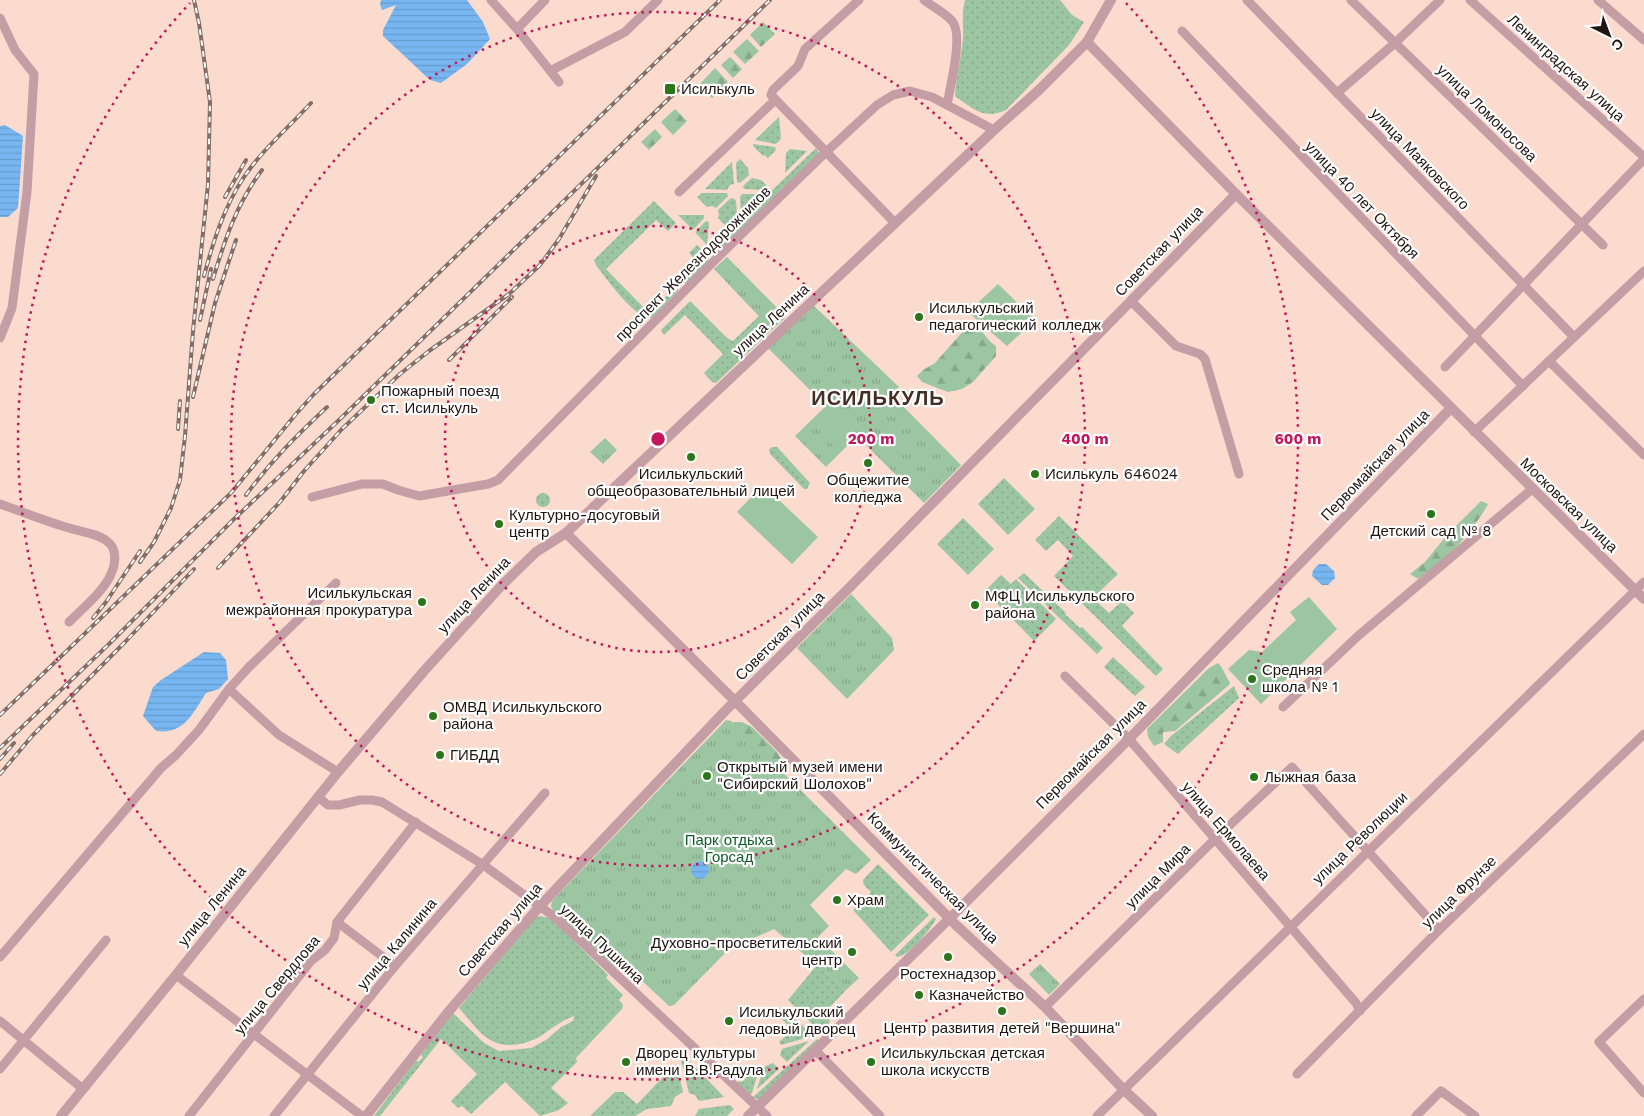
<svg xmlns="http://www.w3.org/2000/svg" width="1644" height="1116" viewBox="0 0 1644 1116" font-family="'Work Sans',sans-serif">
<defs>
<pattern id="grass-dots" width="8" height="8" patternUnits="userSpaceOnUse" patternTransform="scale(1.25)"><rect width="8" height="8" fill="#9cc5a2"/><path d="M2 2h.1M6 6h.1" fill="none" stroke="#86a88a" stroke-width="1.8" stroke-linecap="round"/></pattern>
<pattern id="forest-firs" width="22" height="20" patternUnits="userSpaceOnUse" patternTransform="scale(1.25)"><rect width="22" height="20" fill="#9cc5a2"/><path d="M5 1l3.5 6h-7zM16 11l3.5 6h-7z" fill="#86a88a"/></pattern>
<pattern id="park-tufts" width="24" height="20" patternUnits="userSpaceOnUse" patternTransform="scale(1.25)"><rect width="24" height="20" fill="#9cc5a2"/><path d="M3 7l-1-3M5 7V3M7 7l1-3M15 17l-1-3M17 17v-4M19 17l1-3" fill="none" stroke="#86a88a"/></pattern>
<pattern id="water-rules" width="6" height="5" patternUnits="userSpaceOnUse" patternTransform="scale(1.25)"><rect width="6" height="5" fill="#77b6f1"/><path d="M0 2.5h6" fill="none" stroke="#669cce"/></pattern>
</defs>
<rect width="100%" height="100%" fill="#fadbce"/>
<g fill="url(#grass-dots)">
<path d="M965,0H1060L1072,15L1084,22L1069,45L1006,110C984,120 973,109 955,96C956,77 961,59 963,40C964,26 961,14 965,0Z"/>
<path d="M779,117L781,139L776,144L755,140Z"/>
<path d="M753,144L775,147L776,150L768,158L764,155L763,156L753,146Z"/>
<path d="M816,148L819,153V157L721,250L713,251L711,249Z"/>
<path d="M790,149L807,151L785,173L786,153Z"/>
<path d="M740,159L748,168L749,175L740,183L737,182L736,163Z"/>
<path d="M732,162L734,184L730,185L727,190L705,189Z"/>
<path d="M752,178L761,180L767,186L763,190L744,189L743,186Z"/>
<path d="M702,193H727L728,196L716,208L712,206L707,207L697,197Z"/>
<path d="M742,194H762L741,214L740,197Z"/>
<path d="M731,198L736,200L737,217L727,227L718,218L719,215L718,210Z"/>
<path d="M654,201L676,223L668,231L656,220L606,269L649,313L676,287L678,289V291L652,318C635,320 606,278 596,265L594,260Z"/>
<path d="M678,215H704V218L693,230Z"/>
<path d="M706,221L709,222L707,245L695,232Z"/>
<path d="M697,245L709,257L708,263L689,283H685L682,281L700,264L689,253Z"/>
<path d="M690,301L727,338L733,341L759,316L772,330L716,383L712,382L704,373L723,354L685,315L664,335L661,330Z"/>
<path d="M772,447H777L810,483L807,489H804L770,454L769,450Z"/>
<path d="M1004,478L1035,509L1008,535L978,504Z"/>
<circle cx="543" cy="500" r="7"/>
<path d="M1059,516L1118,574L1093,598L1109,613L1122,601L1134,613L1122,626L1163,669L1156,676L1054,576L1073,556L1058,540L1046,551L1035,540Z"/>
<path d="M963,518L994,549L968,575L937,544Z"/>
<path d="M1024,573L1066,613L1065,614L1080,628L1082,627L1103,648L1097,654L1018,578Z"/>
<path d="M1001,575L1011,584L1016,579L1056,619L1034,641L985,591Z"/>
<path d="M1113,657L1145,687L1135,696L1104,667Z"/>
<path d="M1234,686L1239,698L1178,754L1164,744L1171,736Z"/>
<path d="M878,864L929,915L891,952L853,910L871,892L864,885L863,880Z"/>
<path d="M540,916L549,918L557,924L608,975L606,978L623,995L619,1000L623,1005L622,1009L576,1058L577,1062L551,1088L568,1103L559,1110L540,1116L505,1082L471,1114L462,1106L458,1108L451,1101L477,1074L441,1039L380,1116H374L416,1060L418,1062L423,1057L421,1055L453,1013L484,1043L499,1051L531,1048L546,1040L561,1027L573,1021L574,1016C561,1021 552,1028 541,1036C528,1044 506,1049 492,1041C479,1034 469,1019 459,1008L535,918Z"/>
<path d="M934,917L936,919C930,930 909,956 897,957L895,955Z"/>
<path d="M817,965L846,990L826,1011L830,1022L820,1032L788,1000Z"/>
<path d="M782,1009L787,1010L797,1019L789,1026L777,1015Z"/>
<path d="M800,1023L813,1036L781,1045L779,1042Z"/>
<path d="M817,1039L819,1041L760,1099L752,1098Z"/>
<path d="M809,1041L787,1062L780,1055L782,1049Z"/>
<path d="M685,1056L724,1097L699,1101L695,1095L689,1093L681,1060Z"/>
<path d="M773,1063L779,1069L757,1089L764,1067Z"/>
<path d="M676,1064L683,1092L675,1097L671,1106L647,1109L635,1116H590L615,1092H623L637,1104Z"/>
<path d="M759,1065L760,1066L752,1093L749,1096L736,1084L739,1081L742,1082Z"/>
<path d="M730,1105L734,1109L727,1116H695L699,1109Z"/>
</g>
<g fill="url(#forest-firs)">
<path d="M763,22L775,34L761,47L750,35Z"/>
<path d="M747,39L759,51L745,64L733,52Z"/>
<path d="M730,57L742,69L733,78L721,65Z"/>
<path d="M715,68L728,82L712,98L706,91L703,94L697,87Z"/>
<path d="M675,109L687,121L673,135L661,122Z"/>
<path d="M655,129L662,137L649,150L641,142Z"/>
<path d="M978,327C985,334 988,341 996,346V356L973,382L962,389L948,392L922,382L917,376L923,370L935,363L966,328Z"/>
<path d="M1481,501L1488,504C1471,535 1447,559 1418,579L1410,574L1425,562L1447,535Z"/>
<path d="M1218,663C1224,669 1225,676 1230,682L1229,685L1175,731L1163,732V742L1154,746L1148,737L1147,729L1209,668Z"/>
<path d="M734,722H742L752,727L776,751L784,763L786,774L709,744Z"/>
</g>
<g fill="url(#park-tufts)">
<path d="M727,257L786,317L772,330L714,269Z"/>
<path d="M814,306L899,387L892,395L961,465L924,503L857,436L826,467L795,436L826,406L768,348Z"/>
<path d="M605,438L617,450L603,464L590,452Z"/>
<path d="M851,594L892,638L894,650L847,699L797,648Z"/>
<path d="M726,720L731,721L871,860L856,874L846,869L810,905L829,926L818,937L859,978L846,990L774,929L728,950L674,1005L669,1006L622,962L616,968L554,912L551,906L552,901Z"/>
<path d="M1040,964L1060,984L1049,995L1029,974Z"/>
</g>
<g fill="#9cc5a2">
<path d="M998,284L1035,320L1007,346L968,312Z"/>
<path d="M829,408L851,432L835,447L812,423Z"/>
<path d="M763,485L818,537L792,564L737,512Z"/>
<path d="M1309,597L1337,629L1261,704L1228,669L1249,650L1262,652L1296,620L1290,612Z"/>
</g>
<g fill="url(#water-rules)">
<path d="M381,0H467L483,22L490,39L467,64L441,83L430,80L383,36V30L396,5L382,10L380,4Z"/>
<path d="M5,125L23,136L18,208L8,217H0V126Z"/>
<path d="M1319,564H1326L1334,571L1335,578L1328,585H1322L1312,576L1313,570Z"/>
<path d="M204,652L220,653L226,660L228,679L219,689L206,693C193,713 184,735 156,731L143,716L153,687L161,680Z"/>
<circle cx="700" cy="870" r="9"/>
</g>
<g fill="none" stroke-linecap="round" stroke-linejoin="round">
<g stroke="#c59da4" stroke-width="9">
<path d="M491,0L517,29L559,82"/>
<path d="M859,0L805,49L798,66L773,90L771,95L895,223"/>
<path d="M924,0C933,7 945,13 952,21C964,34 950,87 947,105"/>
<path d="M1247,0L1574,337"/>
<path d="M1351,0L1603,245"/>
<path d="M1470,0L1644,157"/>
<path d="M1598,0L1644,40"/>
<path d="M0,18L15,50L34,74L27,192L12,308L0,338"/>
<path d="M517,29L545,0"/>
<path d="M1182,31L1523,386"/>
<path d="M552,70L625,32L658,0"/>
<path d="M1337,93L1395,43L1440,0"/>
<path d="M679,192L775,100"/>
<path d="M1131,301L1176,346L1200,354L1205,359L1239,474"/>
<path d="M1549,361L1644,455"/>
<path d="M1445,367L1644,159"/>
<path d="M1474,432L1644,271"/>
<path d="M312,497L362,484H383L398,490L419,496L488,484L498,480L718,257L825,153L877,105L893,95L910,91L932,97L994,130"/>
<path d="M0,504C23,512 45,521 69,528C81,532 98,533 108,542C117,549 116,563 111,574C104,591 82,609 69,622"/>
<path d="M1065,676L1129,739L1356,1003L1360,1011"/>
<path d="M229,689L279,735L338,772"/>
<path d="M1283,707L1358,636L1532,489"/>
<path d="M318,797L328,805H339L360,800H372L382,802L482,864L556,918L767,1116"/>
<path d="M337,922L395,966"/>
<path d="M0,957L161,768L176,755L199,730L229,689L249,667L336,583"/>
<path d="M176,975L362,1116"/>
<path d="M1644,999L1599,1042L1644,1093"/>
<path d="M1045,1007L1215,839L1292,767L1439,930"/>
<path d="M0,1021L83,1089"/>
<path d="M815,1050L880,1116"/>
<path d="M0,1069L106,940"/>
<path d="M1297,1074L1439,930L1644,734"/>
<path d="M189,1116L311,961L325,950L334,938L337,922L416,822"/>
<path d="M274,1116L395,966L545,793"/>
<path d="M1097,1116L1644,582"/>
<path d="M1416,1116L1441,1091L1475,1116"/>
</g>
<g stroke="#c59da4" stroke-width="10">
<path d="M1087,42L1236,194L1644,599"/>
<path d="M566,533L741,707L957,926L1045,1007L1124,1090L1152,1116"/>
<path d="M61,1116L176,975L338,772L424,671L502,585L536,552L566,533L994,130L1039,90L1087,42L1111,0"/>
<path d="M366,1116L449,1011L540,906L725,711L850,587L1236,194"/>
<path d="M748,1116L950,918L1129,739L1451,408"/>
</g>
<defs>
<g id="rail">
<path d="M225,197L246,160"/>
<path d="M204,276C213,242 224,207 244,177C262,150 289,127 311,103"/>
<path d="M213,279C225,239 237,203 262,170"/>
<path d="M200,320L211,269"/>
<path d="M449,360L512,297"/>
<path d="M193,397L215,303L236,240"/>
<path d="M178,429L180,401"/>
<path d="M246,495C271,461 296,436 327,407"/>
<path d="M140,562L154,542L171,508L180,480L185,436L193,331L208,184L210,102L199,23L194,0"/>
<path d="M218,568L280,502L304,471L342,429L400,374L429,351L509,294L540,265L559,239L596,176"/>
<path d="M93,618L106,602L140,551"/>
<path d="M0,715L231,493L296,414L314,394L720,0"/>
<path d="M0,748L108,645L234,519L339,420L770,0"/>
<path d="M0,759L14,743"/>
<path d="M0,774L33,735L126,641L194,569"/>
</g>
</defs>
<use href="#rail" stroke="#836f67" stroke-width="4"/>
<use href="#rail" stroke="#fff" stroke-width="2" stroke-dasharray="5.5" stroke-linecap="butt"/>
</g>
<g fill="none" stroke="#c2185b" stroke-width="2.5" stroke-dasharray="2.5 5">
<circle cx="658" cy="439" r="213"/>
<circle cx="658" cy="439" r="427"/>
<path d="M1126 3A640 640 0 1 1 190 3"/>
</g>
<g fill="#2b761b" stroke="#fff" stroke-width="2">
<rect x="664" y="83" width="12" height="12" rx="2.5"/>
<circle cx="919" cy="317" r="5"/>
<circle cx="371" cy="400" r="5"/>
<circle cx="691" cy="457" r="5"/>
<circle cx="868" cy="463" r="5"/>
<circle cx="1035" cy="474" r="5"/>
<circle cx="1431" cy="514" r="5"/>
<circle cx="499" cy="524" r="5"/>
<circle cx="422" cy="602" r="5"/>
<circle cx="975" cy="605" r="5"/>
<circle cx="1252" cy="679" r="5"/>
<circle cx="433" cy="716" r="5"/>
<circle cx="440" cy="755" r="5"/>
<circle cx="707" cy="776" r="5"/>
<circle cx="1254" cy="777" r="5"/>
<circle cx="837" cy="900" r="5"/>
<circle cx="852" cy="952" r="5"/>
<circle cx="948" cy="957" r="5"/>
<circle cx="919" cy="995" r="5"/>
<circle cx="1002" cy="1011" r="5"/>
<circle cx="729" cy="1021" r="5"/>
<circle cx="626" cy="1062" r="5"/>
<circle cx="871" cy="1062" r="5"/>
</g>
<g text-anchor="middle" stroke-width="4.5" stroke-linejoin="round" paint-order="stroke">
<g font-size="15" fill="#1f1410" stroke="#fff">
<text transform="translate(1566 68) rotate(42)" y="5">Ленинградская улица</text>
<text transform="translate(1487 113) rotate(44)" y="5">улица Ломоносова</text>
<text transform="translate(1420 159) rotate(46)" y="5">улица Маяковского</text>
<text transform="translate(1362 200) rotate(46)" y="5">улица 40 лет Октября</text>
<text transform="translate(1159 251) rotate(-46)" y="5">Советская улица</text>
<text transform="translate(693 264) rotate(-45)" y="5">проспект Железнодорожников</text>
<text transform="translate(771 320) rotate(-43)" y="5">улица Ленина</text>
<text transform="translate(1375 465) rotate(-46)" y="5">Первомайская улица</text>
<text transform="translate(1569 505) rotate(44)" y="5">Московская улица</text>
<text transform="translate(474 595) rotate(-47)" y="5">улица Ленина</text>
<text transform="translate(780 636) rotate(-45)" y="5">Советская улица</text>
<text transform="translate(1091 754) rotate(-45)" y="5">Первомайская улица</text>
<text transform="translate(1226 831) rotate(49)" y="5">улица Ермолаева</text>
<text transform="translate(1360 838) rotate(-44)" y="5">улица Революции</text>
<text transform="translate(1158 876) rotate(-45)" y="5">улица Мира</text>
<text transform="translate(933 878) rotate(45)" y="5">Коммунистическая улица</text>
<text transform="translate(1459 892) rotate(-44)" y="5">улица Фрунзе</text>
<text transform="translate(212 906) rotate(-51)" y="5">улица Ленина</text>
<text transform="translate(500 930) rotate(-49)" y="5">Советская улица</text>
<text transform="translate(397 944) rotate(-50)" y="5">улица Калинина</text>
<text transform="translate(602 944) rotate(43)" y="5">улица Пушкина</text>
<text transform="translate(277 985) rotate(-50)" y="5">улица Свердлова</text>
</g>
<g font-size="15" fill="#1f1410" stroke="#fff" text-anchor="start">
<text x="681" y="94">Исилькуль</text>
<text x="929" y="313">Исилькульский<tspan x="929" dy="17">педагогический колледж</tspan></text>
<text x="381" y="396">Пожарный поезд<tspan x="381" dy="17">ст. Исилькуль</tspan></text>
<text x="691" y="479" text-anchor="middle">Исилькульский<tspan x="691" dy="17">общеобразовательный лицей</tspan></text>
<text x="1045" y="479">Исилькуль 646024</text>
<text x="868" y="485" text-anchor="middle">Общежитие<tspan x="868" dy="17">колледжа</tspan></text>
<text x="509" y="520">Культурно-досуговый<tspan x="509" dy="17">центр</tspan></text>
<text x="1431" y="536" text-anchor="middle">Детский сад № 8</text>
<text x="412" y="598" text-anchor="end">Исилькульская<tspan x="412" dy="17">межрайонная прокуратура</tspan></text>
<text x="985" y="601">МФЦ Исилькульского<tspan x="985" dy="17">района</tspan></text>
<text x="1262" y="675">Средняя<tspan x="1262" dy="17">школа № 1</tspan></text>
<text x="443" y="712">ОМВД Исилькульского<tspan x="443" dy="17">района</tspan></text>
<text x="450" y="760">ГИБДД</text>
<text x="717" y="772">Открытый музей имени<tspan x="717" dy="17">"Сибирский Шолохов"</tspan></text>
<text x="1264" y="782">Лыжная база</text>
<text x="847" y="905">Храм</text>
<text x="842" y="948" text-anchor="end">Духовно-просветительский<tspan x="842" dy="17">центр</tspan></text>
<text x="948" y="979" text-anchor="middle">Ростехнадзор</text>
<text x="929" y="1000">Казначейство</text>
<text x="739" y="1017">Исилькульский<tspan x="739" dy="17">ледовый дворец</tspan></text>
<text x="1002" y="1033" text-anchor="middle">Центр развития детей "Вершина"</text>
<text x="636" y="1058">Дворец культуры<tspan x="636" dy="17">имени В.В.Радула</tspan></text>
<text x="881" y="1058">Исилькульская детская<tspan x="881" dy="17">школа искусств</tspan></text>
</g>
<g font-size="15" fill="#105c28" stroke="#fff">
<text x="729" y="845">Парк отдыха<tspan x="729" dy="17">Горсад</tspan></text>
</g>
<g font-size="20" font-weight="bold" letter-spacing="1" fill="#442d22" stroke="#fff">
<text x="878" y="405">ИСИЛЬКУЛЬ</text>
</g>
</g>
<circle cx="658" cy="439" r="8" fill="#c2185b" stroke="#fff" stroke-width="2.5"/>
<g font-size="15" text-anchor="middle" font-weight="bold" fill="#c2185b" stroke="#fff" stroke-width="4.5" stroke-linejoin="round" paint-order="stroke">
<text x="871" y="444">200 m</text>
<text x="1085" y="444">400 m</text>
<text x="1298" y="444">600 m</text>
</g>
<g transform="translate(1609 35) rotate(138)" stroke="#ffffff" stroke-width="4" paint-order="stroke">
<path d="M0-4L9 19L0 12L-9 19Z" fill="#1f1410"/>
<text y="-8" font-size="14" font-weight="bold" text-anchor="middle" fill="#1f1410">С</text>
</g>
</svg>
